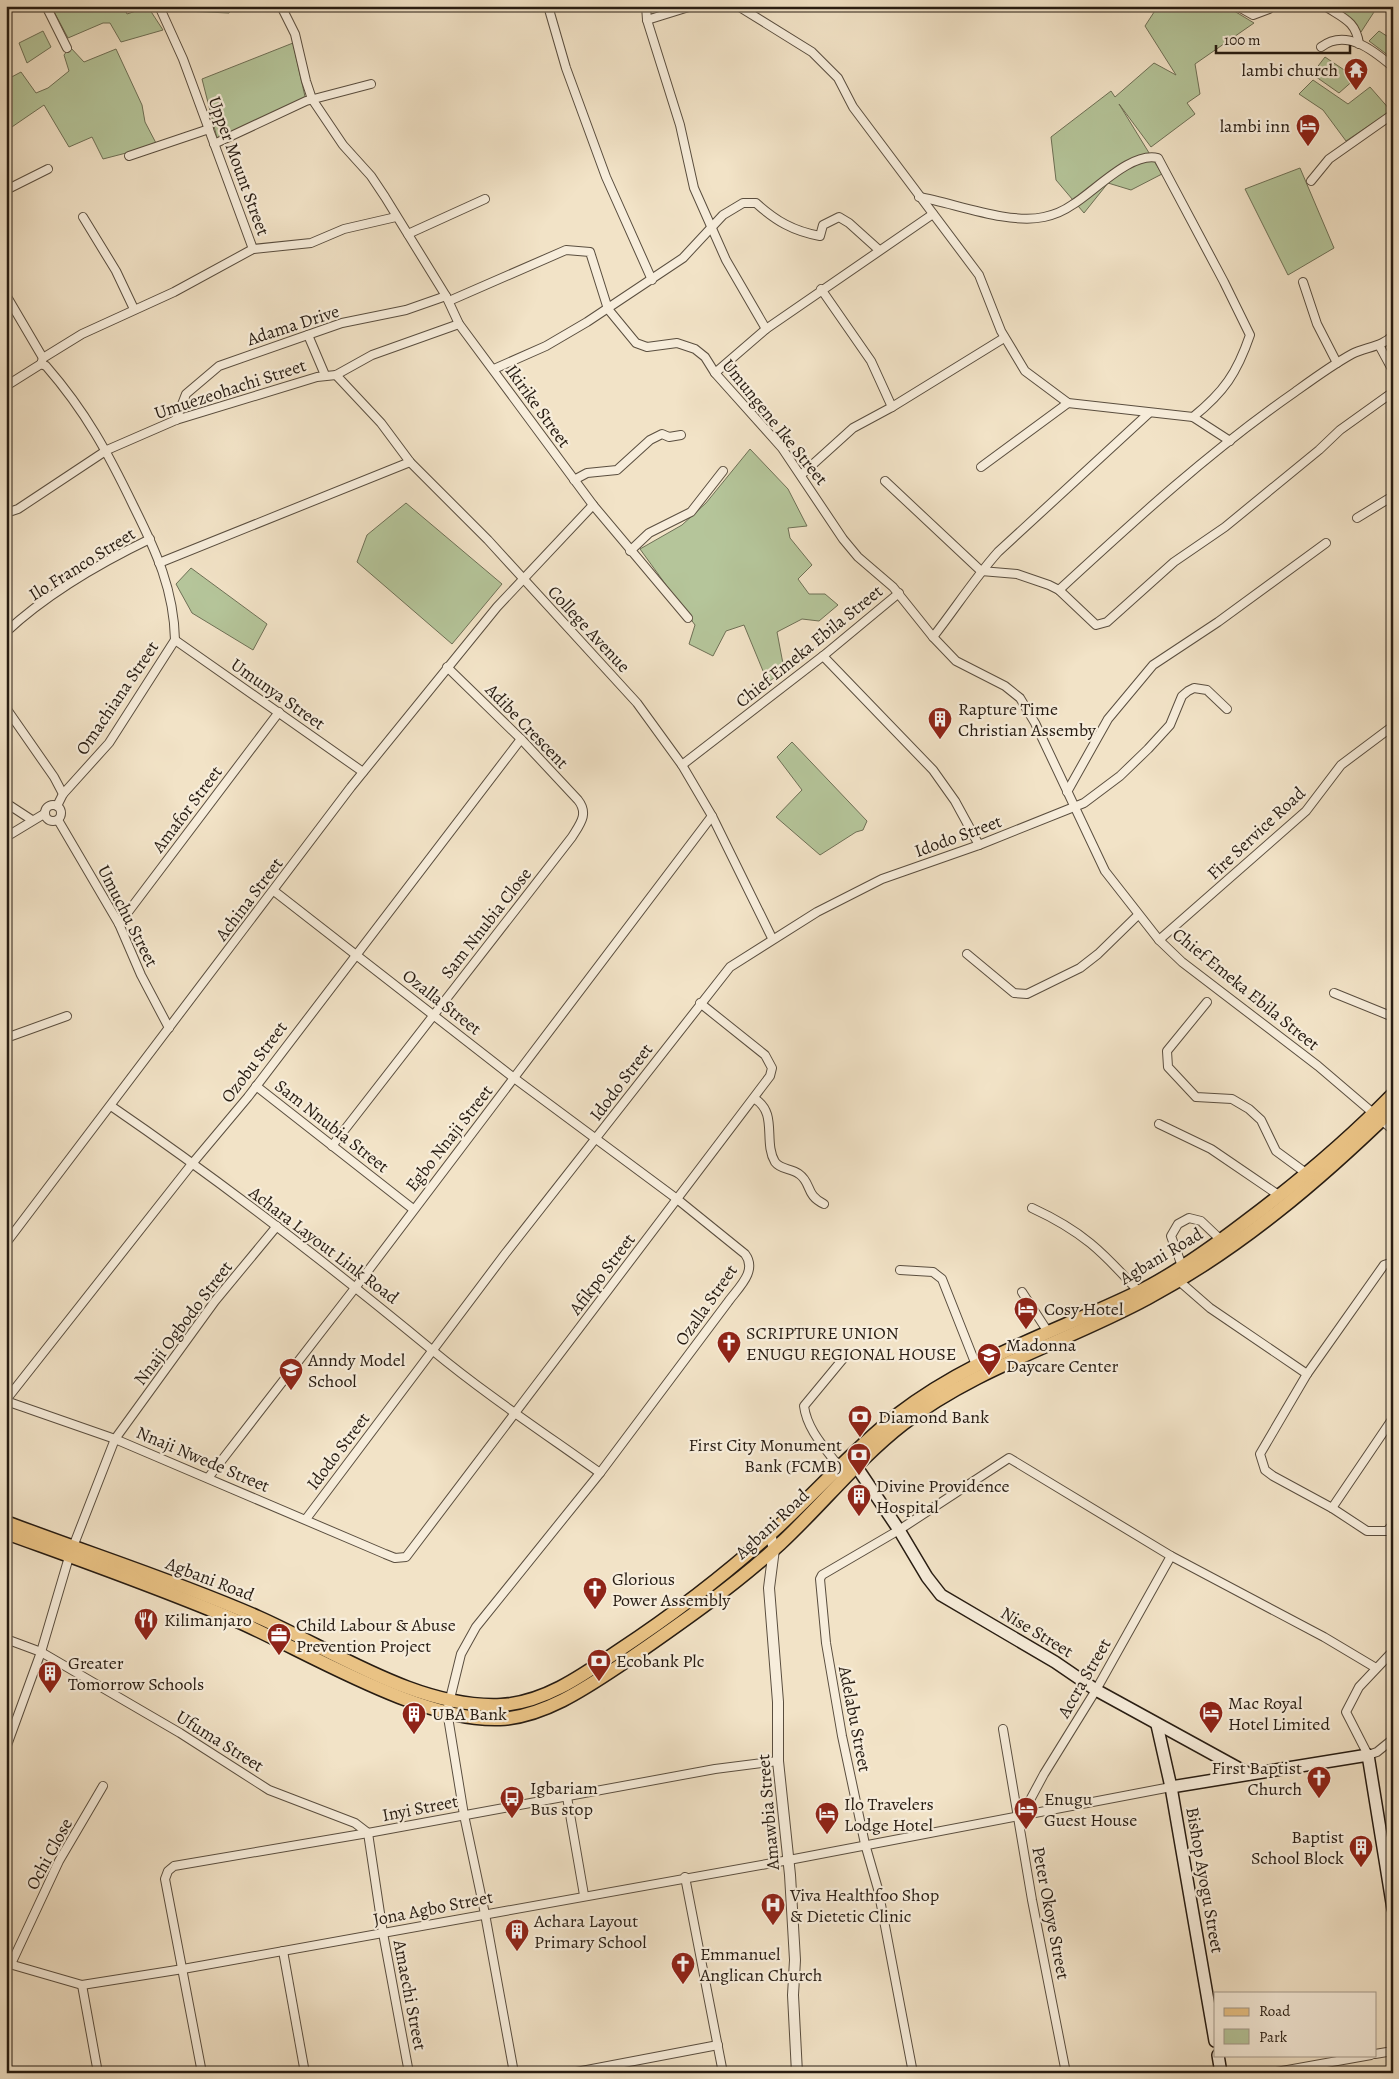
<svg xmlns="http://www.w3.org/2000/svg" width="1399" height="2079" viewBox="0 0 1399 2079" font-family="Alegreya,serif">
<rect width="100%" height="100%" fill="#f2e3c7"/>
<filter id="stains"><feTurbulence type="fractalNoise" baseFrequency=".004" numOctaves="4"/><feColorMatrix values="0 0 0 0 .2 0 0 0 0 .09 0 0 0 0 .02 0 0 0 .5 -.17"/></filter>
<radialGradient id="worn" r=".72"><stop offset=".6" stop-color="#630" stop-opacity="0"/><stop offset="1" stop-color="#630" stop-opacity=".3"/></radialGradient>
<g fill="#b5c59a" stroke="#6e7056">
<path d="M51,6H123L127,14L148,7L163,30L121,42L110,23H103L68,38Z"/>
<path d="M183,6H234L229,13L185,11Z"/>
<path d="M1158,6H1226L1254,23L1195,64L1200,94L1187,103L1195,114L1151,147L1119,104L1162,174L1131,190L1108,183L1084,213L1056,180L1051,137L1111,91L1115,97L1154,63L1176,75L1145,26Z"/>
<path d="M1339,6H1368L1374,12L1361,32L1335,13Z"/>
<path d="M43,31L51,47L27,63L19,43Z"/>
<path d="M1379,31L1393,40V59L1369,41Z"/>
<path d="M293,43L306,101L217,138L202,79Z"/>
<path d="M70,47L84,62L116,49L142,105L145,122L157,145L103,159L92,137L69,147L44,105L6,131V80L21,72L36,93L48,88L69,71L64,55Z"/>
<path d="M1325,57L1356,78L1339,93L1312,74Z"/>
<path d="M1313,80L1348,104L1370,87L1391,111L1346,141L1323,110L1299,94Z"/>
<path d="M1300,168L1334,248L1288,275L1245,189Z"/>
<path d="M750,449L788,489L807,526L788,528L790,538L812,565L798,579L809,594H825L838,605L819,621L802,619L777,632L784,669L768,683L744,625L726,631L713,656L689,644L695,625L640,549L682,525L706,503Z"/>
<path d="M406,503L502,584L452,644L357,562L367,535Z"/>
<path d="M191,568L267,624L253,650L192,613L176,584Z"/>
<path d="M792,742L867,821L863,830L856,832L820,855L776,817L802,790L777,757Z"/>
</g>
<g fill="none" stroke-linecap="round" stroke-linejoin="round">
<defs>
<g id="minor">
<path d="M46,6L67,48"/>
<path d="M159,6L183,59L253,249"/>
<path d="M281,6L295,34L306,81L312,99L343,145L371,176L385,197L446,296L459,324L593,505L688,618"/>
<path d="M548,6L566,68L606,177L652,280"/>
<path d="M646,6L647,20L680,125L694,188L726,260L766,329"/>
<path d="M738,6L812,52L838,78L853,107L979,275L1001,331L1025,371L1068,403L1193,417L1230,441"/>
<path d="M1237,6L1253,15L1269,9L1271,6"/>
<path d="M1325,6C1343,18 1356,21 1359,44"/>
<path d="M647,20L692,6"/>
<path d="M1321,47C1346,28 1373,50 1393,67"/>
<path d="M214,144L306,101L371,84"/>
<path d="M129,156L209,129"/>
<path d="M1311,181L1329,159L1393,114"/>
<path d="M6,190L48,169"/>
<path d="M919,197C954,203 1009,225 1044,217C1053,215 1065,210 1072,205C1094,192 1131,151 1158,158L1224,282L1250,335C1237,373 1224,392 1193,417"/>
<path d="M83,217L116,271L134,309"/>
<path d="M408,234L485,199"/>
<path d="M1303,282L1317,324L1337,363"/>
<path d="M821,289L871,361L892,407"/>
<path d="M6,295L43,358"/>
<path d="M449,301L566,250L590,252L608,309L636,343L647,347L677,343L695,349L705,357L715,373L782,448L843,539L858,557L893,587L933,637L956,661L1005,686L1020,698L1035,723L1105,871L1159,940L1182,962L1318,1066L1393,1130"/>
<path d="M308,335L325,375"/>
<path d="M1379,345L1393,371"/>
<path d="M41,364L43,358L82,334L174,292L253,249L311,243L344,229L396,217"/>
<path d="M41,364L46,366C86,412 108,453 134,507C156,551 174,590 175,640"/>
<path d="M494,369L546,346L587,322L683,258L723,215L743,203H756C776,221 793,231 820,236L823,225L839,217L849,223L879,250"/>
<path d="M715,373L766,329L933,214"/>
<path d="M336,375L381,423L410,462L488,540L637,703L682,765L712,816L772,938"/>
<path d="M6,386L41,364"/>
<path d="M176,420L186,394L219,366L342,323L406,310L446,296"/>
<path d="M981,467L1068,403"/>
<path d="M801,475L853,428L892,407L1004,338"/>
<path d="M574,480L587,473L617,470L650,440L662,434L669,437L681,435"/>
<path d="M885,481L981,571L1017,574L1049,585L1059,590L1096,625L1107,622L1174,562L1225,527L1319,450L1340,430L1393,392"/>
<path d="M6,513L18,509L107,450L176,420L317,377L336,375L372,355L459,324"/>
<path d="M1357,518L1393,496"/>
<path d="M630,551L649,533L691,512L723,471"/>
<path d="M159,563L410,462"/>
<path d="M1059,590C1135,520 1210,451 1295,392C1313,379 1332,365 1352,354C1365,347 1383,347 1393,335"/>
<path d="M6,632C47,594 100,563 150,539"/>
<path d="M933,637C955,609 974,579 998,552L1149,413"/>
<path d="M175,640L363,772"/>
<path d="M823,656L933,770L955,801L979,845"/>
<path d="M6,708L54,777L63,794"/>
<path d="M682,765L823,656L899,593"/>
<path d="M1067,792L1108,719L1153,665L1218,622L1326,543"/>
<path d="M6,803L32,820"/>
<circle cx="53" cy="813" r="8"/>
<path d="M57,806L63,794L109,743L175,640"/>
<path d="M58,820L119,924L141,975L169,1028"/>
<path d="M6,837L44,814"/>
<path d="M274,891L514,1078L677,1199L745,1254C758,1271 738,1288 728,1302L600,1473L476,1627L461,1654L447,1711L464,1815L485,1914L514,2073"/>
<path d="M119,924L279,712"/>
<path d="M1159,940L1306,811L1341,765L1393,726"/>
<path d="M967,954L1014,993L1027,994L1080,968L1098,954L1138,915"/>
<path d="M1334,993L1393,1017"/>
<path d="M1207,1002L1167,1051L1168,1067L1196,1097L1232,1099L1249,1109L1261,1120L1276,1151L1306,1173"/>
<path d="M6,1038L67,1016"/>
<path d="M256,1086L413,1209"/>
<path d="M755,1099C778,1113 763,1142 775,1162C781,1170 791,1168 799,1174C812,1183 805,1195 824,1204"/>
<path d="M111,1106C222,1182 329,1265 432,1350C485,1394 544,1433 600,1473"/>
<path d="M1159,1124L1211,1149L1280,1196"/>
<path d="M332,1146L572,837C580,824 589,814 578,800L521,739L447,667"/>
<path d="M1032,1208C1082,1231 1102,1251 1139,1292"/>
<path d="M6,1243L351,787L497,607L593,505"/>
<path d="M1393,1262L1384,1265L1307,1374L1260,1454L1265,1470L1273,1476L1332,1508L1367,1531H1387L1393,1524"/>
<path d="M1182,1266L1171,1236L1178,1224L1189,1218L1201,1221L1221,1240"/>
<path d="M900,1270L933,1272L942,1279L976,1365"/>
<path d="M1179,1281L1210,1308L1307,1374"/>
<path d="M1022,1292L1048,1332"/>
<path d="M6,1400L191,1165L248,1097L521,739"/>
<path d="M6,1401L115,1439L385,1554L395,1558L406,1557L770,1076L772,1068L765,1055L700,1003"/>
<path d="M840,1468C826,1449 807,1430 804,1406L847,1354"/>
<path d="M208,1478L355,1288L712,816"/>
<path d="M1332,1508L1393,1418"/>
<path d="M306,1519L505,1254L730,967L817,912L882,879L979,845L1084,803L1120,776L1148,749L1170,725L1182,696L1188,691L1194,688L1207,690L1227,709"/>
<path d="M6,1639L41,1652L180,1733L269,1790L355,1823L368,1833L383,1933L409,2073"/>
<path d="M1393,1651L1359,1687L1346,1712L1368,1755L1377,1752L1393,1739"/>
<path d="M1003,1729L1032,1900L1066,2073"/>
<path d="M6,1748L41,1652L69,1557L115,1439L215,1301L277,1226"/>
<path d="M567,1797L584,1895"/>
<path d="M1022,1815L1044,1774L1096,1690L1171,1556"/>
<path d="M685,1877L723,2073"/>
<path d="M283,1951L305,2073"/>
<path d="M6,1963L82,1985L183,1969L789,1860L1171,1787"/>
<path d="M11,1964L59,1861L103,1786"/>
<path d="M82,1985L98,2073"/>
<path d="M1375,2054L1393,2051"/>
<path d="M202,2073L165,1879L168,1871L174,1866L368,1833L715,1769L778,1761"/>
<path d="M571,2073L718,2045"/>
<path d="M913,2073L878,1889L865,1844L842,1736L826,1643L820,1579L822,1575L899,1530L1009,1458L1171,1556L1324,1637L1376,1668"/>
<path d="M1270,2073L1371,2055"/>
</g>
<path id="tertiary" d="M770,1534L774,1549L769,1588L778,1702V1761L790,1875L795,1960L793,1995L797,2073"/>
<g id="secondary">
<path d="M852,1460L899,1530L927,1577L941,1595L1055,1662L1096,1690L1249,1774"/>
<path d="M1157,1725L1171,1787L1215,2041"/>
<path d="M1171,1787L1368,1755L1393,1909"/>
<path d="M1218,2055L1221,2073"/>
</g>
<g id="primary">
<path d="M6,1522C90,1554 176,1581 258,1617C331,1649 418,1709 501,1705C544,1703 583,1675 618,1651C674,1614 729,1572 779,1526C818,1490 855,1448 897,1415C969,1359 1055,1332 1136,1293C1175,1274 1211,1248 1245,1222C1297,1183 1348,1140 1393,1094"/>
<path d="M6,1533C83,1561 160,1588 235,1620C308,1652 420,1722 500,1719C545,1717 589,1686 625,1662C678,1625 732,1588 780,1544C822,1505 858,1459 903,1424C977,1367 1067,1342 1148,1298C1239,1249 1319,1181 1393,1109"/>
</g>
</defs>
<use href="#minor" stroke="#5a4e3f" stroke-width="10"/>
<use href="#tertiary" stroke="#5a4e3f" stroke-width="12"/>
<use href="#secondary" stroke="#271c12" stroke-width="14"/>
<use href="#primary" stroke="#271c12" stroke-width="15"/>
<use href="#minor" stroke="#f7eddb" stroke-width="8"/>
<use href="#tertiary" stroke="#f7eddb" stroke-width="10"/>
<use href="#secondary" stroke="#f7eddb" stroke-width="11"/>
<use href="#primary" stroke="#e9c284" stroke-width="12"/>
</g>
<defs>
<symbol id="temple-pin" viewBox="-11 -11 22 30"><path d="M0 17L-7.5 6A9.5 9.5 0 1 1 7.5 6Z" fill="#8f2418" stroke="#f7eddb"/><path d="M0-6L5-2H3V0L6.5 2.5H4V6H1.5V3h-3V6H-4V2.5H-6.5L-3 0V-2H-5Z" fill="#fff"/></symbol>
<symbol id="hotel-pin" viewBox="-11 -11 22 30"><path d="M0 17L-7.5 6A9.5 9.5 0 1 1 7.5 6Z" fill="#8f2418" stroke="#f7eddb"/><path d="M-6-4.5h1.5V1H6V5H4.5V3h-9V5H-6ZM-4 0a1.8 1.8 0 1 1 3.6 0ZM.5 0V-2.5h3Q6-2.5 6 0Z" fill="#fff"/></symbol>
<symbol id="building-pin" viewBox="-11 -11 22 30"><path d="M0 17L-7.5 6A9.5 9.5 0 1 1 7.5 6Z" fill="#8f2418" stroke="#f7eddb"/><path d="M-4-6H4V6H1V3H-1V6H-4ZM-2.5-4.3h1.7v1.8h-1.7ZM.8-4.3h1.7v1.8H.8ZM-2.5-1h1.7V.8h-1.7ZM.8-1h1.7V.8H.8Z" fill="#fff"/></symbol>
<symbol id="church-pin" viewBox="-11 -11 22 30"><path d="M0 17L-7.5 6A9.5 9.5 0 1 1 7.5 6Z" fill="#8f2418" stroke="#f7eddb"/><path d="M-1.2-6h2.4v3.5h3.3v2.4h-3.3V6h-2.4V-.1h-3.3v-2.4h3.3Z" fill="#fff"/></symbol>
<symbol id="school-pin" viewBox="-11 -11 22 30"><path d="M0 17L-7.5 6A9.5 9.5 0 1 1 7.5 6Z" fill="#8f2418" stroke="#f7eddb"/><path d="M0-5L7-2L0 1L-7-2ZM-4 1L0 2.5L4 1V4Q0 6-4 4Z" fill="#fff"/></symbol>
<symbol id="bank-pin" viewBox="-11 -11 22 30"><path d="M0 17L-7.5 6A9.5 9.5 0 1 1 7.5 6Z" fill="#8f2418" stroke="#f7eddb"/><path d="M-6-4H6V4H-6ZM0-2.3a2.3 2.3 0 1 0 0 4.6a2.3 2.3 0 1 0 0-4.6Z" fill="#fff"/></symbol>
<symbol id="restaurant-pin" viewBox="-11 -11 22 30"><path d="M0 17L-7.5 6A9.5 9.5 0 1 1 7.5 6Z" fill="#8f2418" stroke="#f7eddb"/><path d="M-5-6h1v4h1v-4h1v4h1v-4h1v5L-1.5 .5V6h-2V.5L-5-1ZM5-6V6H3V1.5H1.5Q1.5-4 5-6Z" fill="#fff"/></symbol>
<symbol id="office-pin" viewBox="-11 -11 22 30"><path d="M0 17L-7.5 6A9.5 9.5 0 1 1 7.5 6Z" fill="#8f2418" stroke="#f7eddb"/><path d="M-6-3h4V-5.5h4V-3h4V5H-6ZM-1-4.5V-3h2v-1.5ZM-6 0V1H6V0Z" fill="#fff"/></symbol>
<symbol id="bus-pin" viewBox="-11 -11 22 30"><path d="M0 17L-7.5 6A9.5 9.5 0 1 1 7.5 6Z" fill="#8f2418" stroke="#f7eddb"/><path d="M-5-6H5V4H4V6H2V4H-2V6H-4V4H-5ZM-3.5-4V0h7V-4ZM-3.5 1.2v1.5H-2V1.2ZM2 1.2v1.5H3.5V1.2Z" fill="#fff"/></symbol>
<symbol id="hospital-pin" viewBox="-11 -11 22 30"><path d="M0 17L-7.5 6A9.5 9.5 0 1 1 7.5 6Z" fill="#8f2418" stroke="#f7eddb"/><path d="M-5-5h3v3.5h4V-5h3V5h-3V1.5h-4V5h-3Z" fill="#fff"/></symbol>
</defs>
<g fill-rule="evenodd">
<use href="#temple-pin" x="1342" y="56" width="28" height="38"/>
<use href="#hotel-pin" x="1294" y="112" width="28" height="38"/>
<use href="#building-pin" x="926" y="705" width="28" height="38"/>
<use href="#hotel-pin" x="1012" y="1295" width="28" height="38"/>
<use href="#church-pin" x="715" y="1329" width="28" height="38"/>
<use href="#school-pin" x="975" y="1341" width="28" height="38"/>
<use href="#school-pin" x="277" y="1356" width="28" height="38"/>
<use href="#bank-pin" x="846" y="1403" width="28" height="38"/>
<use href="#bank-pin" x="845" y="1441" width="28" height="38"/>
<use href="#building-pin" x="845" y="1482" width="28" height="38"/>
<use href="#church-pin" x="581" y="1575" width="28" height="38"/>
<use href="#restaurant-pin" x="132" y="1606" width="28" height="38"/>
<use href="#office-pin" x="265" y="1621" width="28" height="38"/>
<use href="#bank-pin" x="585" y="1647" width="28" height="38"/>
<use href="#building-pin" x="36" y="1659" width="28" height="38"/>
<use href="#hotel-pin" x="1197" y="1699" width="28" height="38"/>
<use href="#building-pin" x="400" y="1700" width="28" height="38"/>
<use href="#church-pin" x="1305" y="1764" width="28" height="38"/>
<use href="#bus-pin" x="498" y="1784" width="28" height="38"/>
<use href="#hotel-pin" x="1012" y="1795" width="28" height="38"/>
<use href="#hotel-pin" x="813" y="1800" width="28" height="38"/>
<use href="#building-pin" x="1347" y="1833" width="28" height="38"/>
<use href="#hospital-pin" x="759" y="1891" width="28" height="38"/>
<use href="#building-pin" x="503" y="1917" width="28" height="38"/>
<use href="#church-pin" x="669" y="1950" width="28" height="38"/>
</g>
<g text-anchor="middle" stroke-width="4.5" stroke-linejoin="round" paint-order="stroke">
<g font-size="18" fill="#271c12" stroke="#f7eddb" text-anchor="start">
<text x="1338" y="76" text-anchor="end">lambi church</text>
<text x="1290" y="132" text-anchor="end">lambi inn</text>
<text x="958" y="715">Rapture Time<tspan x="958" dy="21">Christian Assemby</tspan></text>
<text x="1044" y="1315">Cosy Hotel</text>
<text x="746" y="1339">SCRIPTURE UNION<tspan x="746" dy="21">ENUGU REGIONAL HOUSE</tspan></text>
<text x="1006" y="1351">Madonna<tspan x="1006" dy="21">Daycare Center</tspan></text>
<text x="308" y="1366">Anndy Model<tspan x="308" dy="21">School</tspan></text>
<text x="878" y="1423">Diamond Bank</text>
<text x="842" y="1451" text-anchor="end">First City Monument<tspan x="842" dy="21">Bank (FCMB)</tspan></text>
<text x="876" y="1492">Divine Providence<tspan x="876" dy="21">Hospital</tspan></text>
<text x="612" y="1585">Glorious<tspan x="612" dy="21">Power Assembly</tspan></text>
<text x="164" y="1626">Kilimanjaro</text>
<text x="296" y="1631">Child Labour &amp; Abuse<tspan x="296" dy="21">Prevention Project</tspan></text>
<text x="616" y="1667">Ecobank Plc</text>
<text x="68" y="1669">Greater<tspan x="68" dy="21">Tomorrow Schools</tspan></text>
<text x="1228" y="1709">Mac Royal<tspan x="1228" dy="21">Hotel Limited</tspan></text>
<text x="432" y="1720">UBA Bank</text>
<text x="1302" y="1774" text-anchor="end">First Baptist<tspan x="1302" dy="21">Church</tspan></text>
<text x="530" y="1794">Igbariam<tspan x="530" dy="21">Bus stop</tspan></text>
<text x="1044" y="1805">Enugu<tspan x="1044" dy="21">Guest House</tspan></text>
<text x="844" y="1810">Ilo Travelers<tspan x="844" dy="21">Lodge Hotel</tspan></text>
<text x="1344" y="1843" text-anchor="end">Baptist<tspan x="1344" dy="21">School Block</tspan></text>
<text x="790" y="1901">Viva Healthfoo Shop<tspan x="790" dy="21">&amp; Dietetic Clinic</tspan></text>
<text x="534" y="1927">Achara Layout<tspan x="534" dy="21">Primary School</tspan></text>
<text x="700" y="1960">Emmanuel<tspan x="700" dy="21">Anglican Church</tspan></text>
</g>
<g font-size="18" fill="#271c12" stroke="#f7eddb">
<text transform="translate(239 166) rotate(70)" y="6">Upper Mount Street</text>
<text transform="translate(293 325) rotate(-18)" y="6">Adama Drive</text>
<text transform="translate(230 389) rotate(-18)" y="6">Umuezeohachi Street</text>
<text transform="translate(538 406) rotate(54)" y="6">Ikirike Street</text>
<text transform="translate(775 422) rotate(51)" y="6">Umungene Ike Street</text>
<text transform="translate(82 564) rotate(-32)" y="6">Ilo Franco Street</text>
<text transform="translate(589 629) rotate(47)" y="6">College Avenue</text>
<text transform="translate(809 646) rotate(-39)" y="6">Chief Emeka Ebila Street</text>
<text transform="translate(278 694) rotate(35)" y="6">Umunya Street</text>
<text transform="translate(117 698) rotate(-56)" y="6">Omachiana Street</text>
<text transform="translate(527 726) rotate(46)" y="6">Adibe Crescent</text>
<text transform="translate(187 809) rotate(-53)" y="6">Amafor Street</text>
<text transform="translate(1256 833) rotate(-43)" y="6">Fire Service Road</text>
<text transform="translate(958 836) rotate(-20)" y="6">Idodo Street</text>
<text transform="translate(249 899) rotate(-53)" y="6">Achina Street</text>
<text transform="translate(128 916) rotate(63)" y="6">Umuchu Street</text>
<text transform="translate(486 923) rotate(-52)" y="6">Sam Nnubia Close</text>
<text transform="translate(1246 989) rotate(39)" y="6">Chief Emeka Ebila Street</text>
<text transform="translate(442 1002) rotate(38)" y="6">Ozalla Street</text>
<text transform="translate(254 1062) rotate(-53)" y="6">Ozobu Street</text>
<text transform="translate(621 1082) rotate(-53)" y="6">Idodo Street</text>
<text transform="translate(332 1126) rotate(38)" y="6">Sam Nnubia Street</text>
<text transform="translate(449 1138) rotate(-52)" y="6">Egbo Nnaji Street</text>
<text transform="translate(324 1245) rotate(37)" y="6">Achara Layout Link Road</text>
<text transform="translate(1161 1256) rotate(-31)" y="6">Agbani Road</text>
<text transform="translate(602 1274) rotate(-53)" y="6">Afikpo Street</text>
<text transform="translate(706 1305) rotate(-55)" y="6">Ozalla Street</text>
<text transform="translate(183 1323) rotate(-53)" y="6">Nnaji Ogbodo Street</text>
<text transform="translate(338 1451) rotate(-53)" y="6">Idodo Street</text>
<text transform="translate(203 1459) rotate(23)" y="6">Nnaji Nwede Street</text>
<text transform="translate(772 1524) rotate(-43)" y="6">Agbani Road</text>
<text transform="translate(210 1579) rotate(21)" y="6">Agbani Road</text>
<text transform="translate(1037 1632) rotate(31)" y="6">Nise Street</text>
<text transform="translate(1084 1678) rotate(-60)" y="6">Accra Street</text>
<text transform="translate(855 1719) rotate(79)" y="6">Adelabu Street</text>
<text transform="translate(220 1741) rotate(32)" y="6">Ufuma Street</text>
<text transform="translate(420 1808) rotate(-11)" y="6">Inyi Street</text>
<text transform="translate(768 1812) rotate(-95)" y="6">Amawbia Street</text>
<text transform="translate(49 1854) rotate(-62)" y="6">Ochi Close</text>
<text transform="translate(1205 1880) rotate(80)" y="6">Bishop Ayogu Street</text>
<text transform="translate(433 1908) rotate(-11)" y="6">Jona Agbo Street</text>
<text transform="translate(1051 1913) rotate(79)" y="6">Peter Okoye Street</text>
<text transform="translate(410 1995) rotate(79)" y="6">Amaechi Street</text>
</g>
</g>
<rect width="1399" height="2079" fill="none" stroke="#f2e3c7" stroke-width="25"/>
<rect x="8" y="8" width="1384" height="2064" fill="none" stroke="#271c12" stroke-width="2.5"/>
<rect x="12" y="12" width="1374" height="2054" fill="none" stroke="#271c12"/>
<rect x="1214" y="1992" width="162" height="65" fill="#f7eddb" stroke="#a4998b"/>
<rect x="1224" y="2008" width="25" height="8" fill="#e9c284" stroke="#a4998b"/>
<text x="1259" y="2016" font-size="15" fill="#271c12">Road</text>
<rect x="1224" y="2029" width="25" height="15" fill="#b5c59a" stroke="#a4998b"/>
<text x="1259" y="2042" font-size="15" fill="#271c12">Park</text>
<path d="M1216 45v8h134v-8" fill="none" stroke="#271c12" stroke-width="2.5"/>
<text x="1224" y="45" font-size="15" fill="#271c12" stroke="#f7eddb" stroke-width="4" paint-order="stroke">100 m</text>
<rect width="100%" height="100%" filter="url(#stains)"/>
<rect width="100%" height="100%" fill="url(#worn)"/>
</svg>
